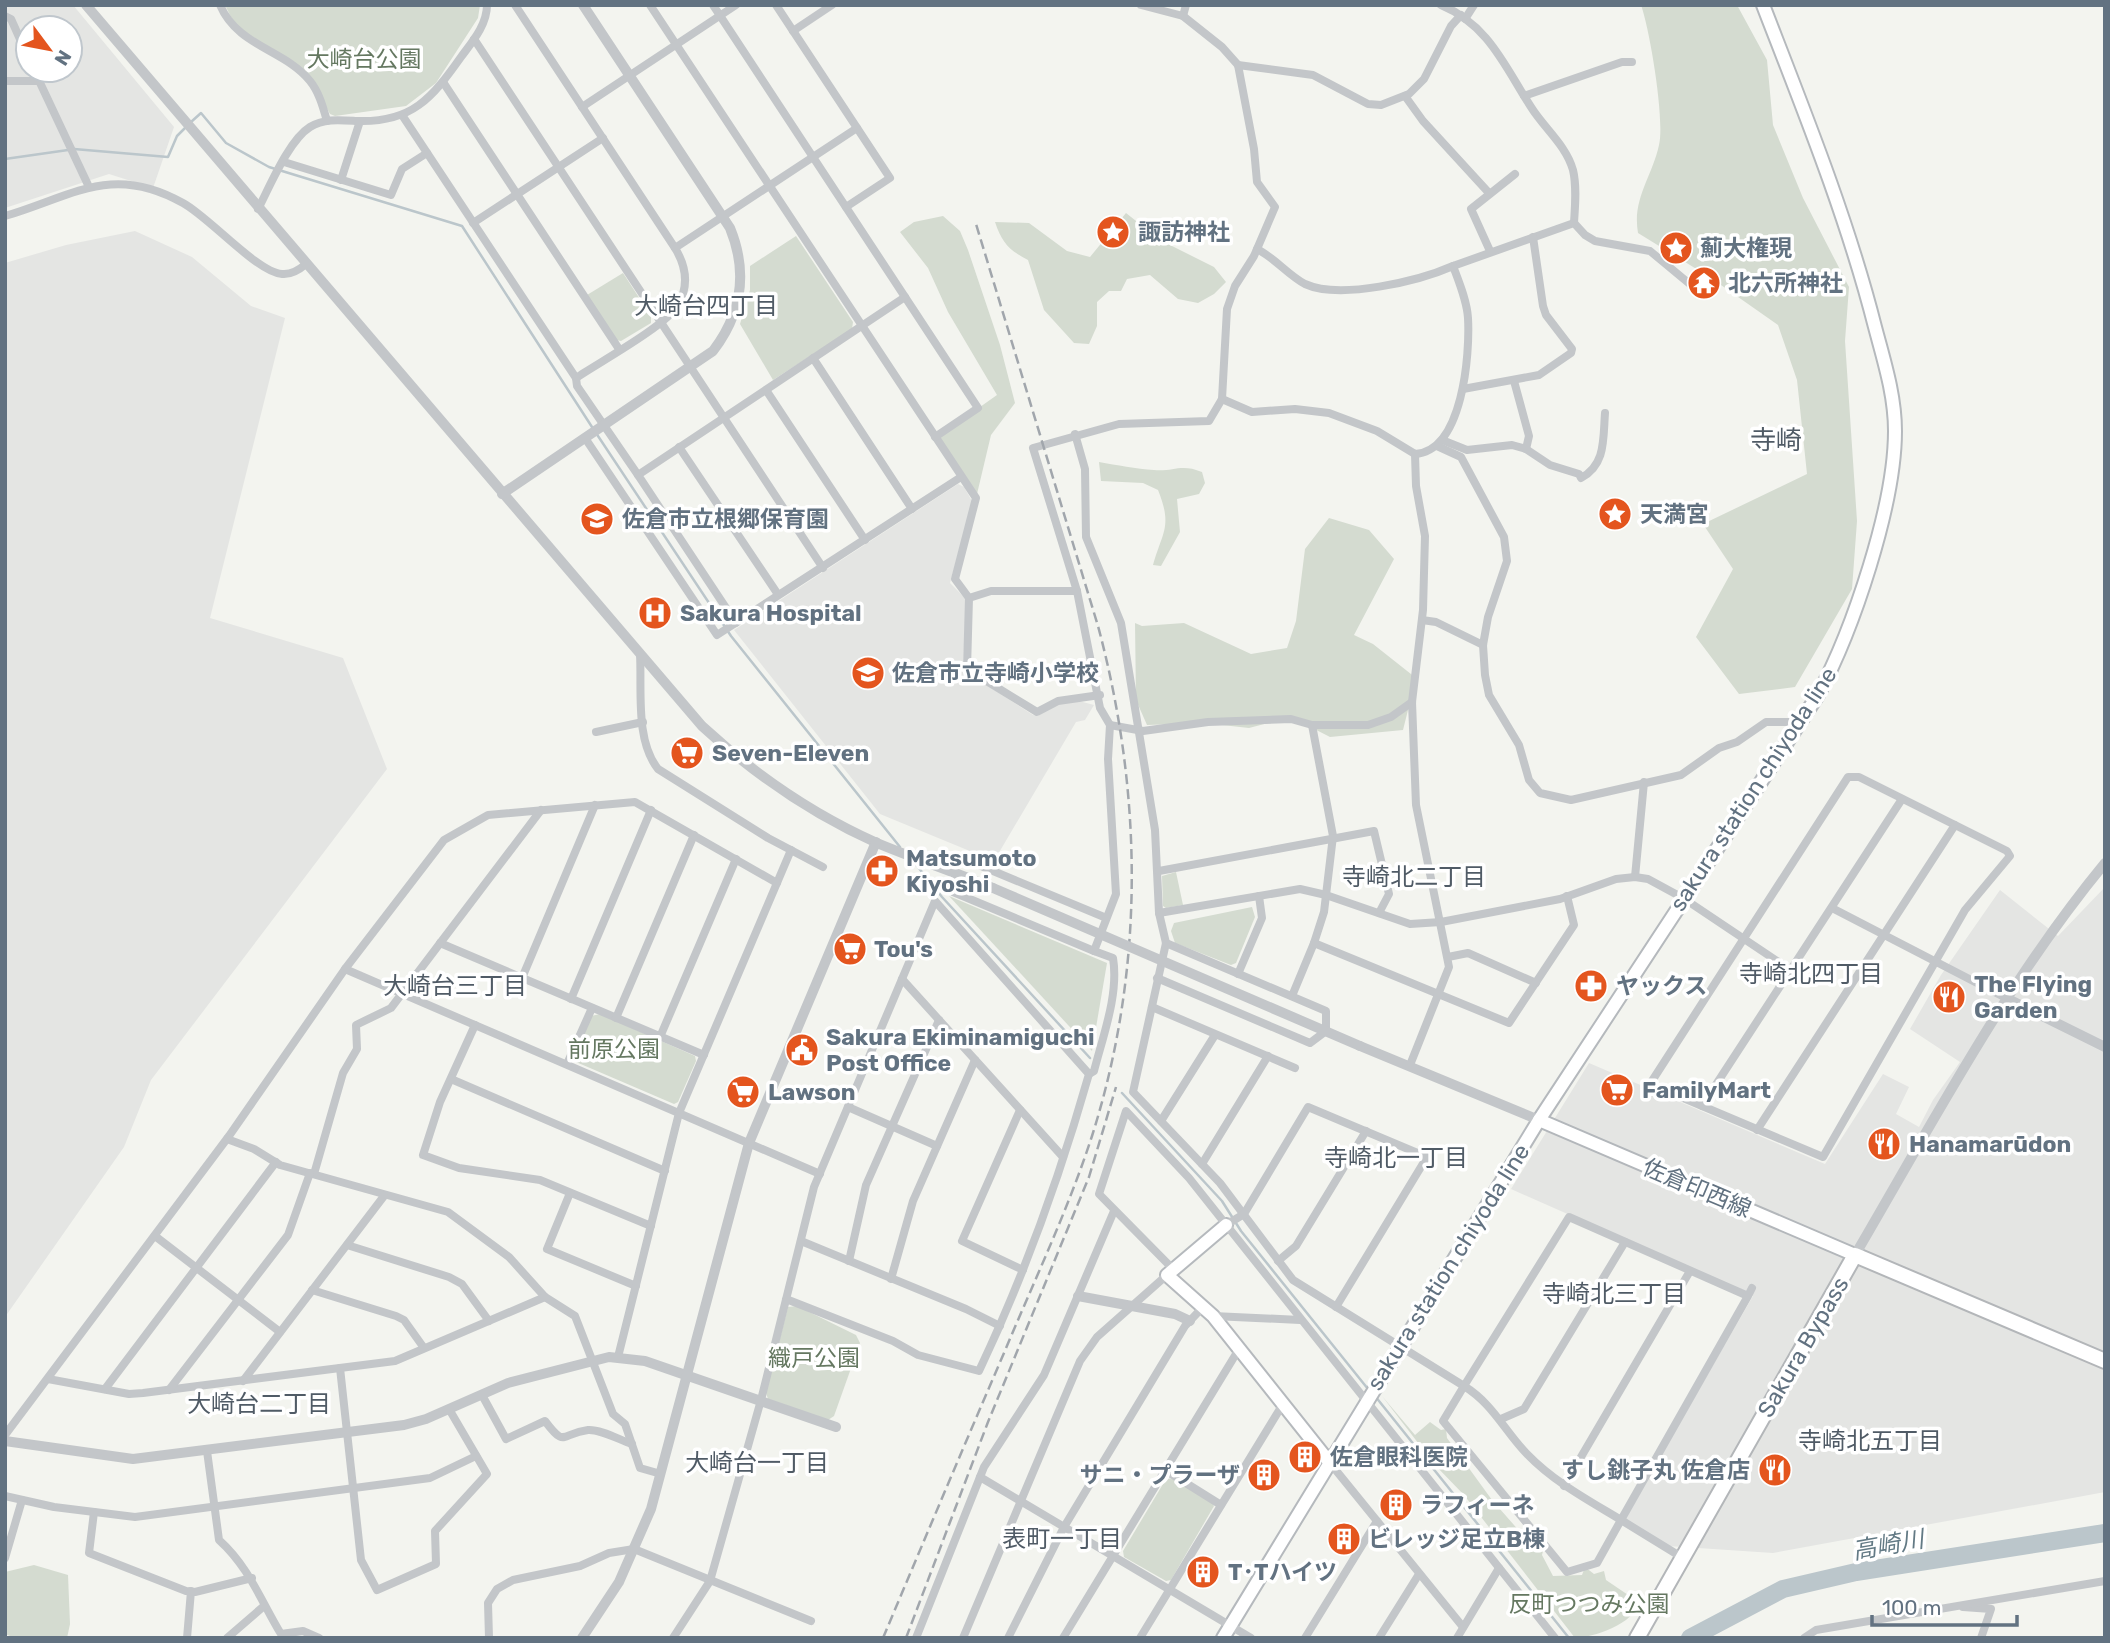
<svg xmlns="http://www.w3.org/2000/svg" width="2110" height="1643" viewBox="0 0 2110 1643" font-family="Rubik,'Noto Sans JP',sans-serif">
<rect width="100%" height="100%" fill="#f3f4ef"/>
<g fill="#e4e5e3" fill-rule="evenodd">
<path d="M5,5H73L174,127L153,188L109,174L5,208ZM28,28H70V70H28Z"/>
<path d="M135,231L192,257L251,306L285,318L210,618L343,658L387,769L151,1080L124,1147L5,1317V263L66,245Z"/>
<path d="M958,484L964,487L972,501L950,583L966,599L963,670L1033,715L1038,716L1054,705L1079,701L1094,705L1085,720L1076,722L994,861L880,814L734,630Z"/>
<path d="M2105,887V1492L1773,1553L1668,1546L1624,1519L1753,1296L1511,1189L1589,1063L1825,1164L1883,1074L1909,1087L1896,1114L1919,1127L1933,1100L1960,1062L1910,1029L1941,975L2000,890L2058,936Z"/>
</g>
<g fill="#d4dbd0">
<path d="M225,5H480L478,18L436,83L406,106L335,116L330,114L309,75L235,25Z"/>
<path d="M1641,5H1737L1767,60L1773,125L1803,198L1849,287L1845,341L1857,521L1852,589L1795,687L1739,694L1696,637L1733,569L1703,524L1807,474L1797,380L1778,325L1711,278L1638,233C1632,199 1652,177 1659,145C1665,121 1650,30 1641,5Z"/>
<path d="M1126,213L1160,240L1214,267L1226,282L1214,294L1198,303L1178,299L1150,275L1127,279L1121,291H1109L1097,302V326L1089,344L1074,343L1044,310L1028,260C1009,250 1002,243 995,222L1029,223L1067,251L1090,257Z"/>
<path d="M943,216L960,231L968,250L1000,345L1015,403L991,435L977,494L939,436L997,395L948,312L928,268L900,232L914,222Z"/>
<path d="M796,236L853,322L852,329L773,380L740,324L750,290V266Z"/>
<path d="M623,273L651,316V323L621,341L616,340L587,295Z"/>
<path d="M1099,462C1117,465 1136,469 1154,470C1173,472 1181,463 1202,472L1205,483L1199,494L1177,499L1180,532L1161,566L1153,565C1162,532 1173,527 1158,490L1143,483L1101,481Z"/>
<path d="M1329,518L1369,530L1394,559L1354,635L1373,644L1416,678L1403,730L1330,737L1291,717L1249,728L1204,723L1147,725L1136,700L1135,623L1142,626L1184,623L1251,654L1287,648L1296,621L1305,549Z"/>
<path d="M1176,872L1183,905L1166,908L1163,906L1162,876Z"/>
<path d="M949,896L1107,963L1092,1051Z"/>
<path d="M1252,907L1255,917L1236,963L1231,965L1175,943L1171,931L1174,923Z"/>
<path d="M600,1014L695,1056L696,1061L678,1102L674,1104L576,1062L574,1058L591,1016Z"/>
<path d="M797,1306L856,1335L860,1343L834,1416L828,1420L768,1399L766,1393L788,1307Z"/>
<path d="M1382,1396L1415,1435L1430,1422L1441,1430L1446,1429L1447,1438L1492,1500L1536,1550L1543,1551L1542,1555L1553,1576L1582,1575L1585,1567L1594,1574L1604,1571L1606,1580L1637,1601C1639,1623 1592,1638 1575,1638L1464,1495L1435,1465Z"/>
<path d="M1174,1478L1211,1501L1214,1506L1171,1580L1166,1581L1124,1557L1123,1551L1166,1479Z"/>
<path d="M34,1565L68,1575L70,1624L67,1638H15L5,1634V1572Z"/>
</g>
<g fill="none" stroke-linecap="round" stroke-linejoin="round">
<g stroke="#bbc6cb" stroke-width="2.5">
<path d="M191,122L201,113L226,143L269,167L462,226L592,427"/>
<path d="M74,149L168,157L177,136L186,127"/>
<path d="M5,159L68,150"/>
<path d="M596,433L731,636L900,847"/>
<path d="M914,862L942,897L1090,1058"/>
<path d="M1122,1093L1222,1201L1241,1231L1368,1389"/>
<path d="M1375,1396L1569,1638"/>
</g>
<path stroke="#bbc6cb" stroke-width="18" d="M1690,1638L1783,1589L1856,1572L2105,1533"/>
<defs>
<g id="secondary">
<path d="M1226,1225L1167,1275L1213,1316L1330,1463"/>
<path d="M1223,1638L1539,1120L1818,695C1853,630 1895,505 1895,431C1895,395 1884,361 1875,327C1847,217 1804,111 1763,5"/>
</g>
<path id="primary" d="M1539,1120L1855,1255"/>
<path id="trunk" d="M1637,1638L1855,1255L2105,1361"/>
</defs>
<use href="#secondary" stroke="#b5b9bd" stroke-width="16"/>
<use href="#primary" stroke="#b3b7bb" stroke-width="16"/>
<use href="#trunk" stroke="#b3b6b9" stroke-width="18"/>
<g stroke="#c3c6c9" stroke-width="8">
<path d="M220,5C238,47 284,49 310,81C319,92 323,107 327,121"/>
<path d="M515,5L675,248L857,128"/>
<path d="M650,5L976,498L955,579L969,598"/>
<path d="M713,5L978,408L935,437"/>
<path d="M776,5L890,178L846,207"/>
<path d="M1441,5C1489,25 1505,67 1531,107C1544,128 1566,145 1573,170C1577,187 1575,206 1574,223"/>
<path d="M5,16L11,19L28,57"/>
<path d="M1183,16L1186,5"/>
<path d="M1465,19L1474,5"/>
<path d="M793,31L832,5"/>
<path d="M474,39L823,568"/>
<path d="M1238,65L1313,75L1368,104L1381,105L1409,94L1424,79L1451,26L1461,15"/>
<path d="M34,70L89,187"/>
<path d="M5,81H39"/>
<path d="M443,82L619,349"/>
<path d="M1405,96L1423,121L1489,193"/>
<path d="M1524,96L1622,62H1632"/>
<path d="M582,107L736,5"/>
<path d="M402,115L576,378C598,363 666,326 678,305C689,286 686,266 675,248"/>
<path d="M284,162L391,195L402,169L427,153"/>
<path d="M341,180L360,121"/>
<path d="M258,209C270,186 289,140 310,127C324,118 341,120 357,121C412,123 432,98 461,57C472,42 487,25 487,5"/>
<path d="M5,216C73,196 112,163 183,203C209,217 258,273 282,274C291,275 299,270 306,264"/>
<path d="M473,223L603,138"/>
<path d="M1490,251L1471,209L1515,174"/>
<path d="M1453,266L1574,223L1585,235L1595,241L1650,251L1697,290"/>
<path d="M813,358L912,509"/>
<path d="M576,378L577,386L638,475"/>
<path d="M1514,381L1529,436L1526,449"/>
<path d="M1463,389L1539,375L1571,353L1572,349L1546,315L1543,306L1533,237"/>
<path d="M766,390L865,540"/>
<path d="M1222,399L1252,412L1295,409L1329,413L1377,431L1415,454C1463,451 1470,354 1468,318C1467,301 1459,282 1453,266C1419,281 1340,300 1305,284C1288,275 1275,258 1257,249"/>
<path d="M1075,434L1085,469L1086,537L1121,623L1155,830L1159,913L1166,943L1133,1092L1220,1183L1293,1280L1464,1386L1443,1421L1567,1572L1597,1563L1621,1520L1683,1558"/>
<path d="M585,438L717,635L961,477"/>
<path d="M1442,440L1467,450L1512,445L1526,449L1550,465L1579,474L1581,478C1606,465 1603,439 1605,413"/>
<path d="M1437,446L1461,457L1504,537L1507,561L1488,617L1483,645L1485,675L1489,695L1519,745L1529,780L1540,793L1571,800L1681,775L1719,748L1737,742L1766,722H1799"/>
<path d="M679,447L777,593"/>
<path d="M1077,591H991L969,598L967,669L1037,712L1058,701L1100,695"/>
<path d="M1422,620L1436,622L1483,645"/>
<path d="M736,623L638,475L905,297"/>
<path d="M640,654C642,690 635,740 658,769L768,838L823,867"/>
<path d="M1110,725L1143,731L1208,722L1291,719L1312,725H1368L1391,717L1412,702"/>
<path d="M1312,725L1333,836L1324,912L1314,943"/>
<path d="M596,732L643,722"/>
<path d="M1848,777H1859L2007,851L2010,856L1965,910L1823,1157L1650,1084Z"/>
<path d="M940,866L957,856L1104,917"/>
<path d="M1159,871L1374,831L1389,894L1379,913"/>
<path d="M956,873L953,892L1094,951"/>
<path d="M1635,877L1644,782"/>
<path d="M1832,908L2006,998"/>
<path d="M1159,913L1300,889L1326,895L1410,924L1441,922L1560,899L1616,879L1635,877L1648,879L1683,898L1792,971"/>
<path d="M440,943L704,1055"/>
<path d="M1448,957L1468,953L1536,983"/>
<path d="M345,969L820,1174"/>
<path d="M1238,974L1262,918L1259,896"/>
<path d="M522,978L595,805"/>
<path d="M1157,978L1310,1043L1326,1031V1011L1166,943"/>
<path d="M902,979L1063,1157"/>
<path d="M1292,996L1314,943L1509,1023L1574,925L1567,896"/>
<path d="M571,999L651,810"/>
<path d="M1152,1007L1295,1068"/>
<path d="M616,1018L694,835"/>
<path d="M475,1025L440,1102L423,1155L459,1168L540,1180L651,1226"/>
<path d="M660,1037L736,859"/>
<path d="M567,1064L592,1008"/>
<path d="M1410,1065L1449,967L1416,805L1412,702L1423,610L1425,536L1416,486L1415,454"/>
<path d="M1089,1074L1094,1071C1103,1036 1119,994 1113,958L1094,951L1116,894L1108,759L1110,725L1100,708L1077,591L1033,448L1119,424L1209,421L1222,399L1227,309L1235,286L1254,256L1275,207L1257,182L1254,149L1238,65L1222,47L1183,16L1141,5"/>
<path d="M451,1079L665,1171"/>
<path d="M1702,1106L1902,799"/>
<path d="M848,1107L937,1146"/>
<path d="M1020,1110L962,1241L1023,1270"/>
<path d="M1161,1121L1215,1035"/>
<path d="M1757,1130L1955,825"/>
<path d="M227,1139L254,1149L280,1165L448,1212L509,1257L545,1297L575,1316L613,1414L625,1424L640,1468L661,1474"/>
<path d="M1202,1164L1268,1056"/>
<path d="M314,1174L343,1073L357,1049L356,1025L391,1008L541,810"/>
<path d="M570,1193L547,1249L636,1286"/>
<path d="M1226,1225L1244,1214L1308,1107L1427,1157L1336,1307"/>
<path d="M155,1236L280,1332"/>
<path d="M801,1241L966,1309L1000,1326"/>
<path d="M347,1245L449,1277L462,1284L489,1321"/>
<path d="M849,1261L866,1185L939,1020"/>
<path d="M1278,1261L1296,1246L1366,1131"/>
<path d="M1174,1270L1099,1194L1126,1111L1189,1178L1555,1638"/>
<path d="M891,1279L913,1201L975,1060"/>
<path d="M312,1290L396,1316L404,1320L424,1348"/>
<path d="M1748,1296L1569,1217L1464,1386C1493,1404 1504,1430 1527,1454C1554,1482 1588,1500 1621,1520L1748,1296L1752,1288"/>
<path d="M1213,1316L1300,1320"/>
<path d="M618,1357L679,1113L791,850"/>
<path d="M340,1368L361,1560L377,1590L436,1564L435,1531L487,1474L449,1409"/>
<path d="M48,1379L129,1394L143,1393L395,1361L545,1297"/>
<path d="M243,1381L384,1196"/>
<path d="M105,1389L276,1162"/>
<path d="M169,1390L288,1235L310,1173"/>
<path d="M482,1395L506,1439L545,1421C566,1449 561,1433 588,1430C600,1429 620,1440 632,1444"/>
<path d="M1501,1419L1524,1409L1625,1242"/>
<path d="M5,1435L229,1136L345,969L444,840L488,815L635,802L777,883"/>
<path d="M207,1451L219,1540C249,1567 261,1601 281,1634L303,1631L319,1638"/>
<path d="M1330,1463L1463,1627"/>
<path d="M1165,1470L1221,1505"/>
<path d="M980,1477L1251,1638"/>
<path d="M1564,1486L1690,1271"/>
<path d="M5,1496L54,1507L135,1517L430,1478L476,1456"/>
<path d="M94,1512L89,1553L186,1591L195,1592L252,1578"/>
<path d="M5,1558L22,1500"/>
<path d="M1963,1607L1991,1609L1981,1638"/>
<path d="M187,1638L191,1591"/>
<path d="M227,1638L264,1606"/>
<path d="M489,1638L488,1603L497,1589L513,1580L580,1566L609,1553L634,1549L811,1621"/>
<path d="M673,1638L710,1581L761,1400L814,1187L935,901L1089,1074C1060,1176 1024,1276 979,1371L918,1355L893,1341L786,1299"/>
<path d="M916,1638L984,1467L1044,1375L1114,1211"/>
<path d="M963,1638L1080,1361L1097,1337L1167,1275"/>
<path d="M1008,1638L1064,1527L1185,1326L1203,1307"/>
<path d="M1063,1638L1239,1349"/>
<path d="M1140,1638L1283,1404"/>
<path d="M1305,1638L1377,1521"/>
<path d="M1379,1638L1419,1574"/>
<path d="M1457,1638L1499,1568"/>
<path d="M1804,1638L1816,1630L2105,1581"/>
</g>
<g stroke="#c3c6c9" stroke-width="10">
<path d="M86,5L702,726C754,774 812,814 877,843C915,859 955,872 993,888"/>
<path d="M502,494L713,351C742,313 748,272 730,228L583,5"/>
<path d="M2006,998L2105,1047"/>
<path d="M1360,1046L1539,1120"/>
<path d="M1855,1255C1933,1122 2006,983 2105,863"/>
<path d="M1078,1296L1175,1314L1190,1321"/>
<path d="M5,1441L133,1459L404,1425L426,1419L508,1383L609,1357L645,1361L836,1427"/>
<path d="M582,1638L619,1582L651,1509L749,1143L876,842"/>
</g>
<use href="#secondary" stroke="#fff" stroke-width="12"/>
<use href="#primary" stroke="#fff" stroke-width="12"/>
<use href="#trunk" stroke="#fff" stroke-width="14"/>
<g stroke="#a1a6ac" stroke-width="2.5" stroke-dasharray="10 5" stroke-linecap="butt">
<path d="M883,1638C923,1543 963,1448 1004,1353C1034,1281 1068,1210 1092,1136C1145,969 1143,794 1098,626L976,224"/>
<path d="M906,1638L988,1422L1089,1177L1116,1087"/>
</g>
<path stroke="#c3c6c9" stroke-width="10" d="M993,888L1360,1046"/>
</g>
<defs>
<symbol id="sight-disc" viewBox="-11 -11 22 22"><circle r="9.5" fill="#e4551e" stroke="#fff"/><path d="M0-6L1.8-2.2L6-1.7L2.9 1.2L3.7 5.4L0 3.3L-3.7 5.4L-2.9 1.2L-6-1.7L-1.8-2.2Z" fill="#fff"/></symbol>
<symbol id="temple-disc" viewBox="-11 -11 22 22"><circle r="9.5" fill="#e4551e" stroke="#fff"/><path d="M0-6L5-2H3V0L6.5 2.5H4V6H1.5V3h-3V6H-4V2.5H-6.5L-3 0V-2H-5Z" fill="#fff"/></symbol>
<symbol id="school-disc" viewBox="-11 -11 22 22"><circle r="9.5" fill="#e4551e" stroke="#fff"/><path d="M0-5L7-2L0 1L-7-2ZM-4 1L0 2.5L4 1V4Q0 6-4 4Z" fill="#fff"/></symbol>
<symbol id="hospital-disc" viewBox="-11 -11 22 22"><circle r="9.5" fill="#e4551e" stroke="#fff"/><path d="M-5-5h3v3.5h4V-5h3V5h-3V1.5h-4V5h-3Z" fill="#fff"/></symbol>
<symbol id="supermarket-disc" viewBox="-11 -11 22 22"><circle r="9.5" fill="#e4551e" stroke="#fff"/><path d="M-6-5.5h2.5l.6 2H6L4.5 2H-2.5L-4.4-4H-6ZM-1.5 3.2a1.3 1.3 0 1 0 .1 0ZM3 3.2a1.3 1.3 0 1 0 .1 0Z" fill="#fff"/></symbol>
<symbol id="pharmacy-disc" viewBox="-11 -11 22 22"><circle r="9.5" fill="#e4551e" stroke="#fff"/><path d="M-2-6h4v4h4v4h-4v4h-4v-4h-4v-4h4Z" fill="#fff"/></symbol>
<symbol id="restaurant-disc" viewBox="-11 -11 22 22"><circle r="9.5" fill="#e4551e" stroke="#fff"/><path d="M-5-6h1v4h1v-4h1v4h1v-4h1v5L-1.5 .5V6h-2V.5L-5-1ZM5-6V6H3V1.5H1.5Q1.5-4 5-6Z" fill="#fff"/></symbol>
<symbol id="civic-disc" viewBox="-11 -11 22 22"><circle r="9.5" fill="#e4551e" stroke="#fff"/><path d="M-.6-6.5H3V-4.5H.6V-3L4-1V1h2V6H-6V1h2V-1L-.6-3ZM-1.2 2.5V6h2.4V2.5Z" fill="#fff"/></symbol>
<symbol id="building-disc" viewBox="-11 -11 22 22"><circle r="9.5" fill="#e4551e" stroke="#fff"/><path d="M-4-6H4V6H1V3H-1V6H-4ZM-2.5-4.3h1.7v1.8h-1.7ZM.8-4.3h1.7v1.8H.8ZM-2.5-1h1.7V.8h-1.7ZM.8-1h1.7V.8H.8Z" fill="#fff"/></symbol>
</defs>
<g fill-rule="evenodd">
<use href="#sight-disc" x="1094" y="213" width="38" height="38"/>
<use href="#sight-disc" x="1657" y="229" width="38" height="38"/>
<use href="#temple-disc" x="1685" y="264" width="38" height="38"/>
<use href="#sight-disc" x="1596" y="495" width="38" height="38"/>
<use href="#school-disc" x="578" y="500" width="38" height="38"/>
<use href="#hospital-disc" x="636" y="594" width="38" height="38"/>
<use href="#school-disc" x="849" y="654" width="38" height="38"/>
<use href="#supermarket-disc" x="668" y="734" width="38" height="38"/>
<use href="#pharmacy-disc" x="863" y="852" width="38" height="38"/>
<use href="#supermarket-disc" x="831" y="930" width="38" height="38"/>
<use href="#pharmacy-disc" x="1572" y="967" width="38" height="38"/>
<use href="#restaurant-disc" x="1930" y="978" width="38" height="38"/>
<use href="#civic-disc" x="783" y="1031" width="38" height="38"/>
<use href="#supermarket-disc" x="1598" y="1071" width="38" height="38"/>
<use href="#supermarket-disc" x="724" y="1073" width="38" height="38"/>
<use href="#restaurant-disc" x="1865" y="1125" width="38" height="38"/>
<use href="#building-disc" x="1286" y="1438" width="38" height="38"/>
<use href="#restaurant-disc" x="1756" y="1451" width="38" height="38"/>
<use href="#building-disc" x="1245" y="1456" width="38" height="38"/>
<use href="#building-disc" x="1377" y="1486" width="38" height="38"/>
<use href="#building-disc" x="1325" y="1520" width="38" height="38"/>
<use href="#building-disc" x="1184" y="1553" width="38" height="38"/>
</g>
<g text-anchor="middle" stroke-width="7" stroke-linejoin="round" paint-order="stroke">
<g font-size="23" fill="#657861" stroke="#fff">
<text x="364" y="67">大崎台公園</text>
<text x="614" y="1057">前原公園</text>
<text x="814" y="1366">織戸公園</text>
<text x="1589" y="1612">反町つつみ公園</text>
</g>
<g font-size="23" font-weight="bold" fill="#627281" stroke="#fff" text-anchor="start">
<text x="1138" y="240">諏訪神社</text>
<text x="1700" y="256">薊大権現</text>
<text x="1728" y="291">北六所神社</text>
<text x="1640" y="522">天満宮</text>
<text x="622" y="527">佐倉市立根郷保育園</text>
<text x="680" y="621">Sakura Hospital</text>
<text x="892" y="681">佐倉市立寺崎小学校</text>
<text x="712" y="761">Seven-Eleven</text>
<text x="906" y="866">Matsumoto<tspan x="906" dy="26">Kiyoshi</tspan></text>
<text x="874" y="957">Tou's</text>
<text x="1974" y="992">The Flying<tspan x="1974" dy="26">Garden</tspan></text>
<text x="1616" y="994">ヤックス</text>
<text x="826" y="1045">Sakura Ekiminamiguchi<tspan x="826" dy="26">Post Office</tspan></text>
<text x="1642" y="1098">FamilyMart</text>
<text x="768" y="1100">Lawson</text>
<text x="1909" y="1152">Hanamarūdon</text>
<text x="1330" y="1465">佐倉眼科医院</text>
<text x="1750" y="1478" text-anchor="end">すし銚子丸 佐倉店</text>
<text x="1240" y="1483" text-anchor="end">サニ・プラーザ</text>
<text x="1420" y="1513">ラフィーネ</text>
<text x="1368" y="1547">ビレッジ足立B棟</text>
<text x="1228" y="1580">T･Tハイツ</text>
</g>
<g font-size="23" fill="#627281" stroke="#fff">
<text transform="translate(1753 789) rotate(-57)" y="8">sakura station chiyoda line</text>
<text transform="translate(1697 1188) rotate(23)" y="8">佐倉印西線</text>
<text transform="translate(1448 1267) rotate(-58)" y="8">sakura station chiyoda line</text>
<text transform="translate(1803 1347) rotate(-60)" y="8">Sakura Bypass</text>
</g>
<g font-size="24" fill="#505b66" stroke="#fff">
<text x="706" y="314">大崎台四丁目</text>
<text x="1414" y="885">寺崎北二丁目</text>
<text x="1811" y="982">寺崎北四丁目</text>
<text x="455" y="994">大崎台三丁目</text>
<text x="1396" y="1166">寺崎北一丁目</text>
<text x="1614" y="1302">寺崎北三丁目</text>
<text x="259" y="1412">大崎台二丁目</text>
<text x="1870" y="1449">寺崎北五丁目</text>
<text x="757" y="1471">大崎台一丁目</text>
<text x="1062" y="1547">表町一丁目</text>
</g>
<g font-size="24" font-style="italic" fill="#637a85" stroke="#fff">
<text transform="translate(1888 1545) rotate(-10)" y="8">高崎川</text>
</g>
<g font-size="26" fill="#505b66" stroke="#fff">
<text x="1776" y="449">寺崎</text>
</g>
</g>
<rect width="2110" height="1643" fill="none" stroke="#627281" stroke-width="14"/>
<g transform="translate(49 49) rotate(122)"><circle r="33" fill="#ffffff" stroke="#c0c7cd" stroke-width="2"/>
<path d="M0-5L12 26L0 18L-12 26Z" fill="#e4551e"/>
<text y="-10" font-size="19" font-weight="bold" text-anchor="middle" fill="#627281">N</text>
</g>
<path d="M1872 1615v10h145v-10" fill="none" stroke="#627281" stroke-width="3.5"/>
<text x="1882" y="1615" font-size="21" fill="#627281" stroke="#ffffff" stroke-width="5" paint-order="stroke">100 m</text>
</svg>
